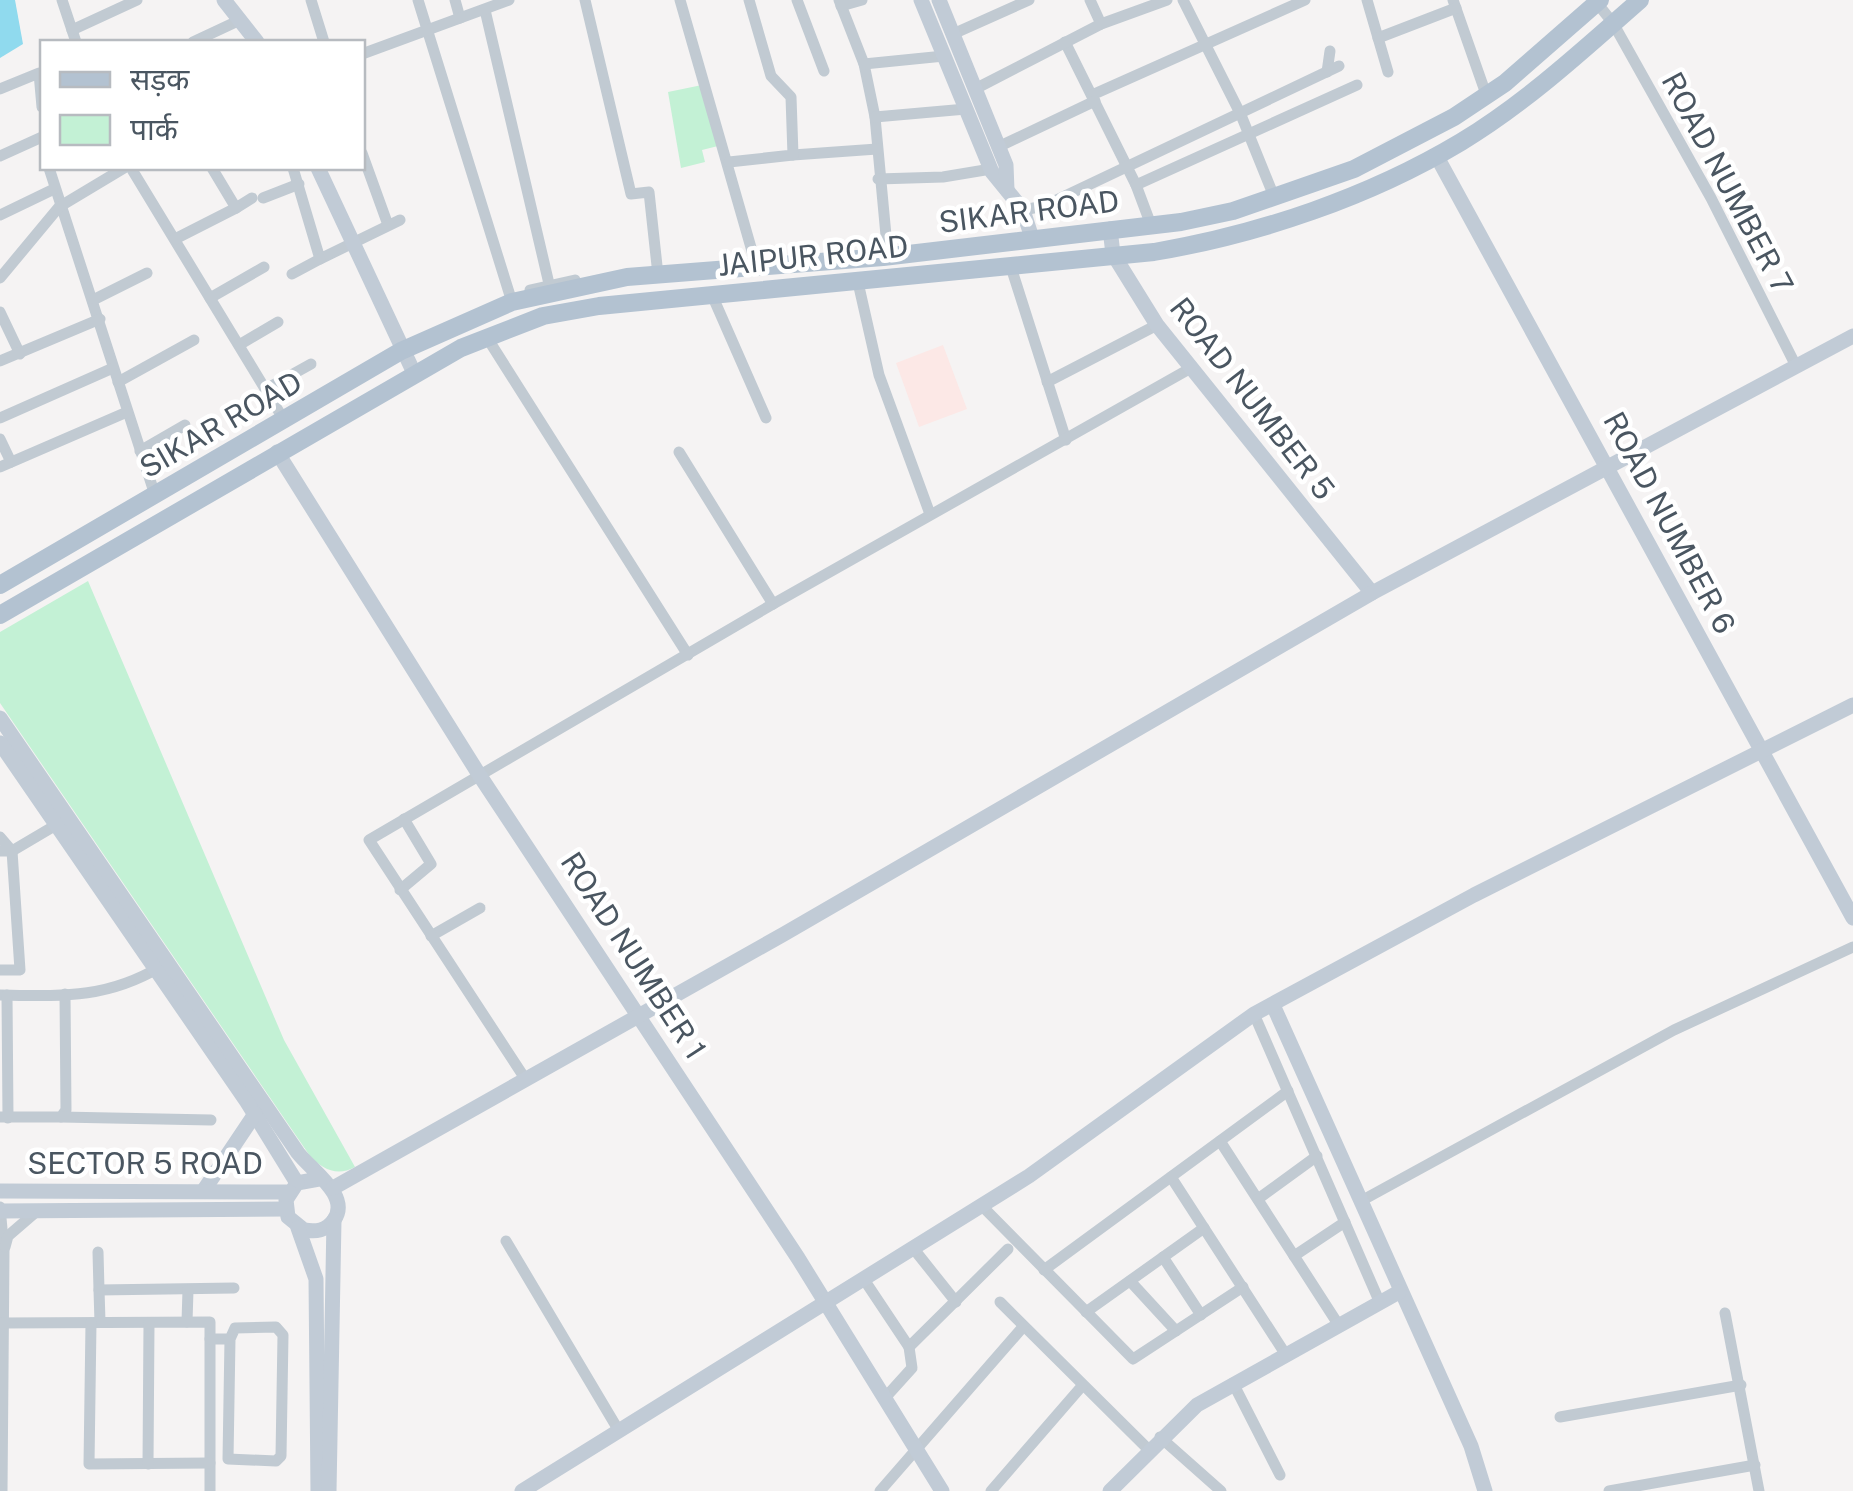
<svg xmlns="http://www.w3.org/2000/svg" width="1853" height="1491" viewBox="0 0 1853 1491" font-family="'Public Sans','Noto Sans Devanagari',sans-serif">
<rect width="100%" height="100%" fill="#f5f3f3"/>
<path fill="#fce8e6" d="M943,345L967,409L919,427L896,363Z"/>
<g fill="#c3f1d5">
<path d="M702,85L722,145L702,150L705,162L681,168L668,92Z"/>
<path d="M88,581L284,1040L355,1167C337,1177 322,1169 310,1156L0,703V632Z"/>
</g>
<path fill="#90daee" d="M0,0H15L23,44L0,58Z"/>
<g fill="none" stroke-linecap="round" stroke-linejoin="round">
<g stroke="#c1cad2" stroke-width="11">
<path d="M62,0L76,42"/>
<path d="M311,0L324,42"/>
<path d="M418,0L512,302"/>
<path d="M455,0L460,18"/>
<path d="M585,0L631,194L649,192L658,275"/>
<path d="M680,0L756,265"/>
<path d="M797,0L824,71"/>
<path d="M839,0L864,64L875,117L888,257"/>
<path d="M1090,0L1101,24"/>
<path d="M1183,0L1241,115L1275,199"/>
<path d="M1367,0L1388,72"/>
<path d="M1453,0L1487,97"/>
<path d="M1597,3L1613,23L1711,198L1796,366"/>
<path d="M841,6L862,0"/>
<path d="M485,10L550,288"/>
<path d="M72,30L137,0"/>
<path d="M953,34L1029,0"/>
<path d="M1378,38L1456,8"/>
<path d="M193,42L240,20"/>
<path d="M1065,42L1136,185L1151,225"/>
<path d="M362,54L509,0"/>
<path d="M864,64L944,56"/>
<path d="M1327,72L1330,51"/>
<path d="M0,89L39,73L42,107"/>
<path d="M975,89L1101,24L1167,0"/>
<path d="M1092,95L1305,0"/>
<path d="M875,117L966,109"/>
<path d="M998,147L1095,101"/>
<path d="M362,153L388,225"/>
<path d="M793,155L877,149"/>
<path d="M0,156L42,137"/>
<path d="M729,162L793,155L791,97L771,76L749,0"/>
<path d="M49,168L155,495"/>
<path d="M131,168L284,420"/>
<path d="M293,168L320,259L400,220"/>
<path d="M878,179L943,177L991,169"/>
<path d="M1136,185L1357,85"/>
<path d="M263,198L299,184"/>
<path d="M236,208L252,198"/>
<path d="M1023,210L1044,206L1339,66"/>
<path d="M0,215L52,190"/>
<path d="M175,239L236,208L212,168"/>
<path d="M1010,264L1066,440"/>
<path d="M292,274L320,259"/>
<path d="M0,278L59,207L124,168"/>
<path d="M857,278L879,375L930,514"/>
<path d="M530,290L575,280"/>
<path d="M712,295L766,418"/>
<path d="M210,298L264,267"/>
<path d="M95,299L147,273"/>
<path d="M0,312L20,354"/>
<path d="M486,336L688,655"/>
<path d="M239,345L278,322"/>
<path d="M0,361L100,319"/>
<path d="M118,382L194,340"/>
<path d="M1047,382L1157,325"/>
<path d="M266,389L311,364"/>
<path d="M0,418L113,368"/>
<path d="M0,439L11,462"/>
<path d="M140,451L185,425"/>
<path d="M679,452L773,604"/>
<path d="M0,467L127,412"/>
<path d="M0,837L12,851L20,970H0"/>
<path d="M0,851H12L56,825"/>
<path d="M400,890L431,864L404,819"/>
<path d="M431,936L480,908"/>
<path d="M0,995C61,996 106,999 160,967"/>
<path d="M7,995L8,1118"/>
<path d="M1254,1014L1380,1303"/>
<path d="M526,1080L369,840L773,604L1191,368"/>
<path d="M0,1117H61L66,1110L65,994"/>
<path d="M61,1117L211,1120"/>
<path d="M1220,1141L1338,1324"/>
<path d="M1171,1177L1286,1355"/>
<path d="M1258,1199L1317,1156"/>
<path d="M1361,1201L1674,1030L1853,947"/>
<path d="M981,1205L1133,1359L1243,1287"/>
<path d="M0,1207L4,1251L2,1491"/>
<path d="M506,1241L619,1431"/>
<path d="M5,1247L8,1236L37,1211"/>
<path d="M913,1248L956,1302"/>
<path d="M98,1252L99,1290L234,1288"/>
<path d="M1294,1256L1345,1222"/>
<path d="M1163,1257L1201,1315"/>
<path d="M1044,1270L1288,1091"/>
<path d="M863,1278L909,1347L1008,1249"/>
<path d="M1130,1281L1176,1331"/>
<path d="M99,1290L100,1322"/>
<path d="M1000,1302L1148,1449"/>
<path d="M1086,1312L1204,1228"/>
<path d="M1725,1313L1759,1491"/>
<path d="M187,1322L188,1290"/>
<path d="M2,1323L210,1322V1491"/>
<path d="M91,1323L89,1464L210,1463"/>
<path d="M210,1339H230L235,1328L276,1327L283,1335L281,1456L276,1461L228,1459L230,1339"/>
<path d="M1233,1383L1280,1475"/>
<path d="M884,1399L912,1368L909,1347"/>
<path d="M1560,1417L1741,1385"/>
<path d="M1160,1437L1221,1491"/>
<path d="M148,1464L149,1323"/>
<path d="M880,1491L1023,1327"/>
<path d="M991,1491L1082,1386"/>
<path d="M1609,1491L1755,1465"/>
</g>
<g stroke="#c1cbd6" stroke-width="15">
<path d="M224,0L257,42"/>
<path d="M921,0L992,172L1023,210L1032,238"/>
<path d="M939,0L1006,165L1007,190"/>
<path d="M1436,155L1853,918"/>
<path d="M318,168L414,373"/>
<path d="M1110,229L1113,254L1157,325L1372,593"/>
<path d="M277,452L480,776L798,1258L942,1491"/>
<path d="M0,718L298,1153C312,1171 351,1196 334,1220C326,1231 316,1232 304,1230L288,1217L286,1200L297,1183L319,1179"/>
<path d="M0,743L247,1102L297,1183"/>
<path d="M1273,1005L1471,1446L1485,1491"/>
<path d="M333,1188L784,934L1372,593L1853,336"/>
<path d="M204,1190L255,1114"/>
<path d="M0,1191L289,1192"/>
<path d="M0,1211L286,1209"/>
<path d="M298,1228L316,1279L318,1491"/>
<path d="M329,1491L334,1220"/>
<path d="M522,1491L1029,1176L1254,1014L1474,895L1853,705"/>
<path d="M1110,1491L1197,1405L1399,1292"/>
</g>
<g stroke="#b3c2d1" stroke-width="18">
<path d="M0,585L401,351L512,302L627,277L883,257L1181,222L1233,211L1354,169L1454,117L1505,83L1600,0"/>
<path d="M0,615L461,348L543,316L599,306L1154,252C1260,234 1369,197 1461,142C1527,102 1583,50 1640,0"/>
</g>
</g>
<g text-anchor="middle" stroke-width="9" stroke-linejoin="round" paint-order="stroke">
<g font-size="30" fill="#4a5661" stroke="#fff">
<text transform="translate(1727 183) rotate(62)" y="10">ROAD NUMBER 7</text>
<text transform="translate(1029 212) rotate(-7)" y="10">SIKAR ROAD</text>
<text transform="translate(813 256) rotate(-6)" y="10">JAIPUR ROAD</text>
<text transform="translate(1252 399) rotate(52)" y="10">ROAD NUMBER 5</text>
<text transform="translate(221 425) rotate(-30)" y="10">SIKAR ROAD</text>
<text transform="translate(1669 523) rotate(62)" y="10">ROAD NUMBER 6</text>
<text transform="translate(633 956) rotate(57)" y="10">ROAD NUMBER 1</text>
<text x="145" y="1174">SECTOR 5 ROAD</text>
</g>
</g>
<rect x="40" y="40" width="325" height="130" fill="#ffffff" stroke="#b7bbc0" stroke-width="2.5"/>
<rect x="60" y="72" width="50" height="15" fill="#b3c2d1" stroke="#b7bbc0" stroke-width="2.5"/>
<text x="130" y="90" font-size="30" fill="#4a5661">सड़क</text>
<rect x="60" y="115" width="50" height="30" fill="#c3f1d5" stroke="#b7bbc0" stroke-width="2.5"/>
<text x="130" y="140" font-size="30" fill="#4a5661">पार्क</text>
</svg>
